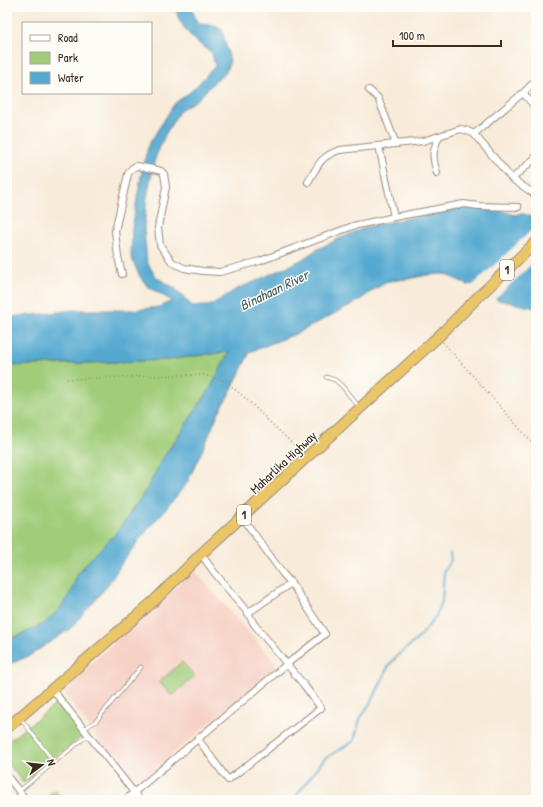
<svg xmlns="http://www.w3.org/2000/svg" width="543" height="807" viewBox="0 0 543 807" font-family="'Patrick Hand',sans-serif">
<rect width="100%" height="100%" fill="#fdfcf7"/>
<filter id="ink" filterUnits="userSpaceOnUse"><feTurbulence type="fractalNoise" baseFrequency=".025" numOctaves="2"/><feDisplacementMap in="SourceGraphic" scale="8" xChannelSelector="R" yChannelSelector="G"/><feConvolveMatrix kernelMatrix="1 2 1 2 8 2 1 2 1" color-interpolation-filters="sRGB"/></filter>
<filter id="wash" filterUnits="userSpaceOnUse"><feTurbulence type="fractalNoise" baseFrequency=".012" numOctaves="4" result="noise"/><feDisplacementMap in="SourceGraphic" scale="16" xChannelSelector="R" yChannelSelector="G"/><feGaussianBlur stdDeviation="0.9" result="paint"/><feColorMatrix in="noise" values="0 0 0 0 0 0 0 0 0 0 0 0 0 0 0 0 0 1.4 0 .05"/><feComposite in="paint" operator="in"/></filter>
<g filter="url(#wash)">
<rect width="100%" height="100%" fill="#f8ebd9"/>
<path fill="#f6d1c5" d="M194,570L278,666L133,787L62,690Z"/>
<g fill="#a1cd7a" stroke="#6e7c4c">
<path d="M229,352L210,389L163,458L146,490L132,510L117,532L90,559L77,575L71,592L60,608L45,623L18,636L7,639V366L169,360L202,355Z"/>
<path d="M182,662L195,676L172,696L159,682Z"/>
<path d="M59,702L84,735L23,783L7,762V742Z"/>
<path d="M55,790L63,800H42Z"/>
</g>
<path fill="#54a9d0" stroke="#486a77" d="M176,7H191L198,24L214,25L222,30L230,61L225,74L216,80L198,99L180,110L165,135L155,159L147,197L144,228L147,262L156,277L176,289L192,306H209L237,289L256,281L301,260L316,250L336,240L369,226L430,214L458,207L486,206L515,215L521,213L536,218V309L535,308L498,300L472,284L468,285L445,274L427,275L408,279L389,281L375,289L360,300L298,333L250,352L233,387L217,416L207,440L187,483L166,509L148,529L122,563L108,585L70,629L29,656L7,665V639L18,636L45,623L60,608L71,592L77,575L90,559L117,532L132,510L146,490L163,458L210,389L229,352L202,355L169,360L7,366V317L43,314L72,310H133L159,307L172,301L147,286L139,275L131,257L132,228L140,182L143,165L149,144L175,103L190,92L202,80L215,66L212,53C199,44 186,34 179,19C177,16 177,11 176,7Z"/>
<path fill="#f8ebd9" d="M536,226V260L494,300L472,286Z"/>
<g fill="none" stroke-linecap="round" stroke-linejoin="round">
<path stroke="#54a9d0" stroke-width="2" d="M293,800L324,759L354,741L360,719L374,697L389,665L398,655L420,637L436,616L442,601L444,571L451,560L450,553"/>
</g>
</g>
<g filter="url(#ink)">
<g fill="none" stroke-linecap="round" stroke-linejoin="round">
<defs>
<g id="service">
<path d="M326,377L335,380L342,386L359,407"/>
<path d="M21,719L54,762"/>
<path d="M84,729L96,721L141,667"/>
<path d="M19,791L88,735"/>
</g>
<g id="minor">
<path d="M369,90L378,98L396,144"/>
<path d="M523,93L536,108"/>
<path d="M474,134L523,93L536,80"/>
<path d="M379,146L394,217"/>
<path d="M437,173C432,156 432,153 439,136"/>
<path d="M512,179L536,157"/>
<path d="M308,182C318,166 320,156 340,150L423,141L461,129L468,131L474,134L512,179L536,195"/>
<path d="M122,274L118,257L115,231L128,174C130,170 132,167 137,166L158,170L161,171L164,174L166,187L158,227L160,245L172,262L184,268L203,271L220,272L260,261L353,226L394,217L464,204L479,206L518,207"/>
<path d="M248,613L291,583"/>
<path d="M52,689L140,800"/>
<path d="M198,739L228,780L321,708L304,685L254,624L248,613L214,572L201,554"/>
<path d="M7,776L26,800"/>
<path d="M125,800L287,664L325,634L291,583L283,574L242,517"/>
</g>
<path id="trunk" d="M7,728L154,601L201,554L441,334L478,297L536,242"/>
</defs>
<use href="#service" stroke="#9a8a7c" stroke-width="4.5"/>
<use href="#minor" stroke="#9a8a7c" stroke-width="8"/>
<use href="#trunk" stroke="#9a8a7c" stroke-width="12"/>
<g stroke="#9a8a7c" stroke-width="1.5" stroke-dasharray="1 3" stroke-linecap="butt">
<path d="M443,342L536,447"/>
<path d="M67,379L179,375H204L225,381L244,397L301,452"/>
<path d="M530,800L536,793"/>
</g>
<use href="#service" stroke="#fff" stroke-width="3"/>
<use href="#minor" stroke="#fff" stroke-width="6"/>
<use href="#trunk" stroke="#ebc669" stroke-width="10"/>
</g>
</g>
<g text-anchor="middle" stroke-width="3" stroke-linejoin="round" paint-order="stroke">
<g fill="#fdfcf7" stroke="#75695f" stroke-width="1">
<rect x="500" y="260" width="14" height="20" rx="3"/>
<rect x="237" y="505" width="14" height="20" rx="3"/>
</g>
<g font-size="12" font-weight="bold" fill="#3b2a1e">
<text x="507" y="274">1</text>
<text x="244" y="519">1</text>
</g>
<g font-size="13" fill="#3b2a1e" stroke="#fdfcf7">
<text transform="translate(283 462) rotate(-43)" y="5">Maharlika Highway</text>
</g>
<g font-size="14" font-style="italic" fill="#455d65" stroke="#fdfcf7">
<text transform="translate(274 290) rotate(-26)" y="5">Binahaan River</text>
</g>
</g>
<rect width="543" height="807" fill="none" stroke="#fdfcf7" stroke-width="24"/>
<rect x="22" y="22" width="130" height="72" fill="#fdfcf7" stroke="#afa8a0"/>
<rect x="30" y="35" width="20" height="6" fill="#ffffff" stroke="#afa8a0"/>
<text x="58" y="42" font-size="12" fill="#3b2a1e">Road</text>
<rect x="30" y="52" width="20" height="12" fill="#a1cd7a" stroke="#afa8a0"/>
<text x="58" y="62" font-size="12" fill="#3b2a1e">Park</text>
<rect x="30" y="72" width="20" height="12" fill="#54a9d0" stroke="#afa8a0"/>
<text x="58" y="82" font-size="12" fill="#3b2a1e">Water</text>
<g transform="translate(42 765) rotate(75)" stroke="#fdfcf7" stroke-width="3" paint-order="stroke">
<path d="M0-3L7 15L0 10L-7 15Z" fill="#3b2a1e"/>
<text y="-6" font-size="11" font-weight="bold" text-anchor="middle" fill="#3b2a1e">N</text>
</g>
<path d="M393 40v6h108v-6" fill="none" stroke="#3b2a1e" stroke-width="2"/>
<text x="399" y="40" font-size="12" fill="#3b2a1e" stroke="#fdfcf7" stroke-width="3" paint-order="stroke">100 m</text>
</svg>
